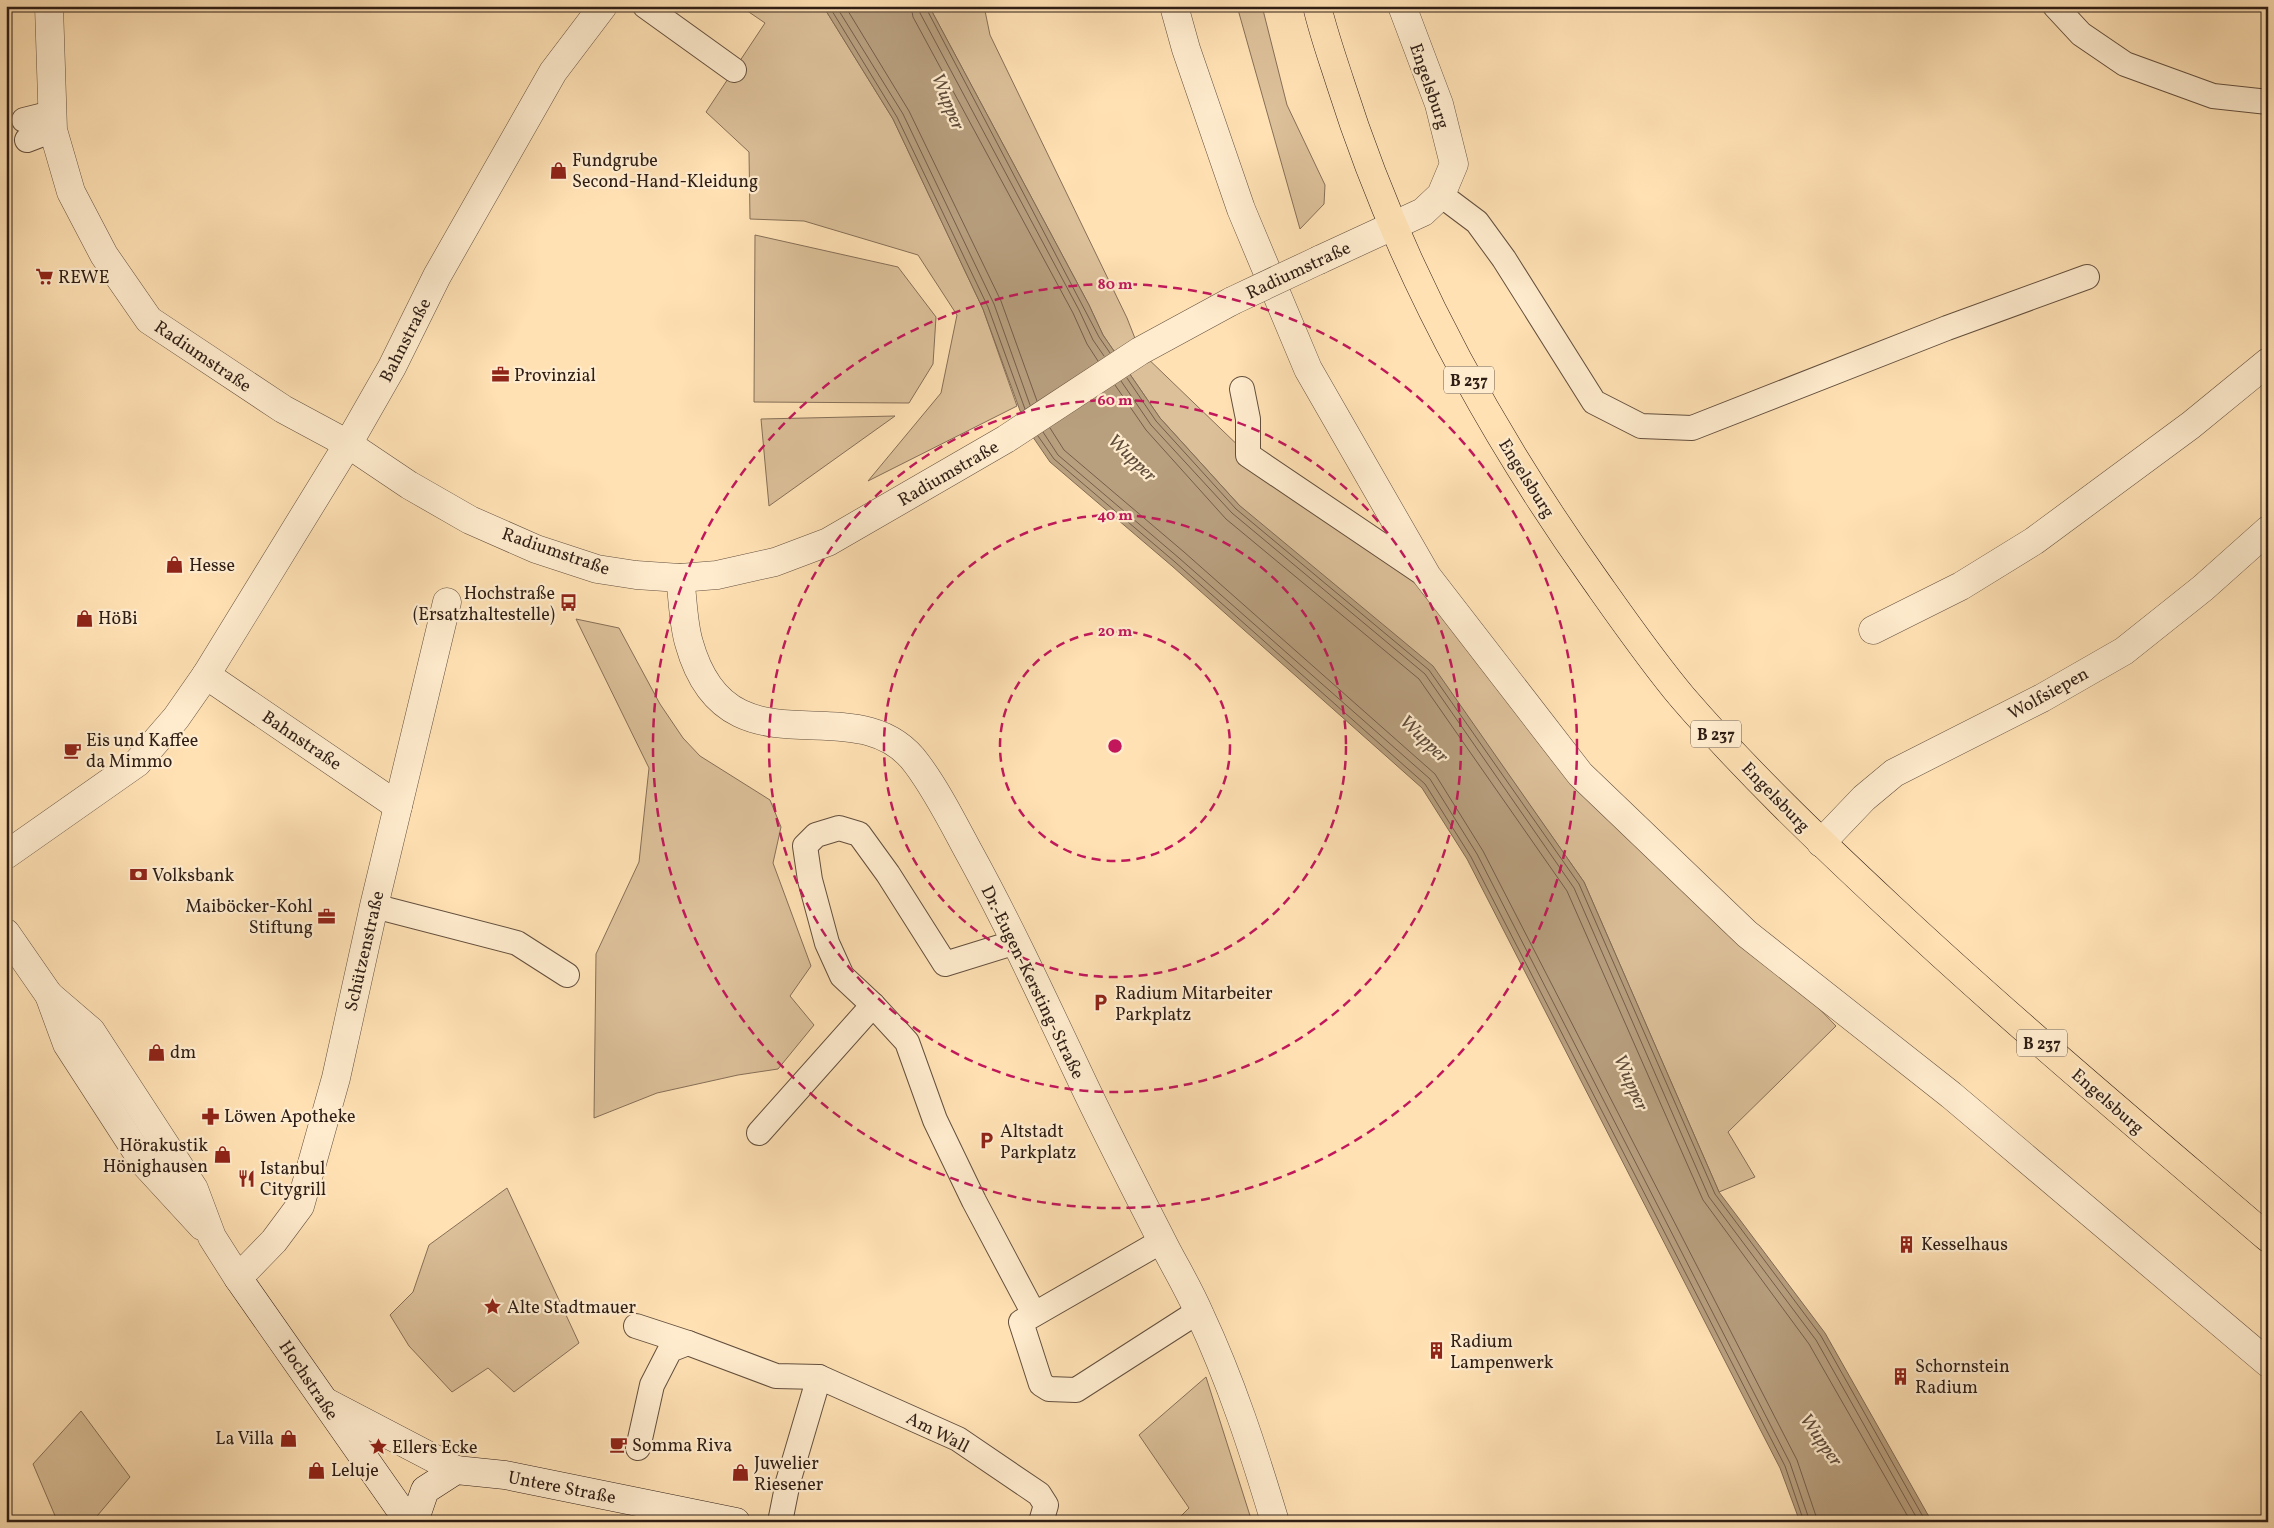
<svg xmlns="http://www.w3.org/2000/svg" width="2274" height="1528" viewBox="0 0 2274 1528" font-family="Vollkorn,serif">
<rect width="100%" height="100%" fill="#ffe1b4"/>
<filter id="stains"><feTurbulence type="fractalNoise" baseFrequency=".004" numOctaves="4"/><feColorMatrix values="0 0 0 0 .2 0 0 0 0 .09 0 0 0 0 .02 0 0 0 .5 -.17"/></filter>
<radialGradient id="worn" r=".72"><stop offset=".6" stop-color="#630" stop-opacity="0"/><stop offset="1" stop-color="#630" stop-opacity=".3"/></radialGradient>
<g fill="#dcc099" stroke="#866f57">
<path d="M740,6H823L893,119L983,309L1017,406L868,481L941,393L957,315L918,255L804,221L750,219L749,152L706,112L765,23Z"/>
<path d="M929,6H984L990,35L1127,318L1140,351L1248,455L1427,576L1580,774L1747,934L1836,1026L1728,1132L1755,1177L1719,1192L1584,882L1495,756L1239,505L1160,418L1103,335L1089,305Z"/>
<path d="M1237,6H1262L1287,105L1325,185L1324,204L1300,229Z"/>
<path d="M755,235L898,267L936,317L933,364L909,403L754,402Z"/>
<path d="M895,416L769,506L761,419Z"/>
<path d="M576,619L619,628L660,704L683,738L700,756L770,800L781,827L773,863L811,966L790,996L814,1025L778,1069L738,1075L657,1093L594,1118L596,954L639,862L649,768Z"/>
<path d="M507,1188L579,1343L514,1392L488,1368L452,1392L409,1346L390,1315L413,1292L429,1245Z"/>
<path d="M1206,1377L1252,1522H1175L1189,1508L1139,1435Z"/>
<path d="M81,1411L130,1477L92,1522H53L56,1518L33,1464Z"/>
</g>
<path fill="#b89f7e" stroke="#816b54" d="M823,6H929L1089,305L1103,335L1160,418L1239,505L1433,666L1584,882L1719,1192L1825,1333L1932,1522H1800L1780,1468L1467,859L1422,788L1172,566L1050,462L1026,427L983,309L893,119Z"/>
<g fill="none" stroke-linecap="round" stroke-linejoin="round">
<g stroke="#745e4a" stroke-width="1">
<path d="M829,6L897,117L988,307L1025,409"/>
<path d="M836,6L903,114L994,304L1030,405"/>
<path d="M845,6L909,111L1001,301L1037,401"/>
<path d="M911,6L913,17L1073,313L1087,344L1098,361"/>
<path d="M919,6L920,13L1079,310L1093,340L1104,356"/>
<path d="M925,6L1099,337L1110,353"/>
<path d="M1127,378L1156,421L1236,509L1429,670L1579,884L1715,1194L1821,1336L1926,1522"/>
<path d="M1121,381L1151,425L1232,513L1425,674L1574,888L1709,1197L1816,1340L1919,1522"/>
<path d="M1115,385L1146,430L1226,519L1419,679L1567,891L1703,1200L1809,1344L1911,1522"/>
<path d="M1050,428L1064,450L1184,552L1435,774L1483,851L1797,1460L1818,1522"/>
<path d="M1043,432L1058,455L1179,558L1430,779L1477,854L1790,1463L1810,1522"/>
<path d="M1038,436L1054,459L1175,562L1425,784L1471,857L1785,1466L1804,1522"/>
</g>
<defs>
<g id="lane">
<path d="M645,6L734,70"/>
<path d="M2055,6L2081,34L2125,64L2213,96L2268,102"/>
<path d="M24,120L52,113"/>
<path d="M27,140L53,130"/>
<path d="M1441,195L1477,222L1504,259L1594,402L1641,426L1692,428L1947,328L2087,277"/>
<path d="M1242,389L1248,419V455L1427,576"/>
<path d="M374,906L517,943L567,975"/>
<path d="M1016,942L945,964L888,874L859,834L839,828L816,835L805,846L810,880L827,943L842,976L873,1005L907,1042L935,1120L974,1201L1034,1314"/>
<path d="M759,1133L873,1005"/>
<path d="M1162,1241L1021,1322L1041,1384L1049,1389L1076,1390L1199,1311"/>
<path d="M636,1326L688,1343L776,1376L819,1377"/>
<path d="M638,1448L652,1385L670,1350L688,1343"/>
<path d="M780,1522L788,1482L819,1377L958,1439L1039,1494L1046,1505L1041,1522"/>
</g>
<g id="street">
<path d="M49,6L53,130L71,192L104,255L149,320L283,409L348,444L409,485L470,520L536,549L597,569L636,575L680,578L717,575L775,562L828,542L1006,439L1140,351L1232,301"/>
<path d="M1174,6L1186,49L1241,209L1308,369L1427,576L1580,774L1747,934L1951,1095L2268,1363"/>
<path d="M1319,260L1423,212L1441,195L1454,164L1439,104L1402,6"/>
<path d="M680,578C683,599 683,623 689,643C728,783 857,681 917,764C938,792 954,825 971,856C1011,929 1046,1005 1082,1081C1107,1134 1135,1188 1162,1241C1174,1265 1189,1289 1200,1315C1231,1381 1254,1452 1275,1522"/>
<path d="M1873,630L1961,586L2034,541L2191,425L2268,362"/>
<path d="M206,675L398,806"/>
<path d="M1821,843L1864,798L1894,773L2042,698L2124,651L2203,588L2268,530"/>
<path d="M6,855L137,763L176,718L206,675L348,444L392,367L437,276L553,72L603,6"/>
<path d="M6,933L49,995L67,1044L144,1163L202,1226"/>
<path d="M49,995L91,1031L194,1189L212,1237L238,1278L274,1241L300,1206L336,1078L374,906L447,602"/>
</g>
<g id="secondary">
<path d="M238,1278L409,1522"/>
<path d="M326,1402L456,1470"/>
<path d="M414,1522L425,1490L456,1470L505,1475L736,1522"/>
</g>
<path id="primary" d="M1317,6C1323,32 1332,57 1340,82C1396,260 1485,425 1593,577C1622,618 1651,660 1683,698C1747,772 1818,840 1890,907C2012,1021 2141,1129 2268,1238"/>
</defs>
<use href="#lane" stroke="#634f3d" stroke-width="26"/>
<use href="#street" stroke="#634f3d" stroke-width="29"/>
<use href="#secondary" stroke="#2f1e15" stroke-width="29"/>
<use href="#primary" stroke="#2f1e15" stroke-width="29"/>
<use href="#lane" stroke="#ffecce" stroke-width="24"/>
<use href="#street" stroke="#ffecce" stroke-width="28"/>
<use href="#secondary" stroke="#ffecce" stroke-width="28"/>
<use href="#primary" stroke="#ffe1b4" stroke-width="28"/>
<defs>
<path id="street-bridge" d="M1232,301L1319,260"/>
</defs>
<use href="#street-bridge" stroke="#634f3d" stroke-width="29" stroke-linecap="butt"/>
<use href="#street-bridge" stroke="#ffecce" stroke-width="28"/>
</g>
<g fill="none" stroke="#c2185b" stroke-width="2.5" stroke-dasharray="9 6">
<circle cx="1115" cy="746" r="115"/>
<circle cx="1115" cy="746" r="231"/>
<circle cx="1115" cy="746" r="346"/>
<circle cx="1115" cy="746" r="462"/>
</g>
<defs>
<symbol id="shop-bare" viewBox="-9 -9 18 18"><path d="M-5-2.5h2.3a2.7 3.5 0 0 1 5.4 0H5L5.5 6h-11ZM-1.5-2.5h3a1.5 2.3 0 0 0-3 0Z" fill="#8f2418" stroke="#ffecce" stroke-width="2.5" paint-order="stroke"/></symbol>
<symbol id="supermarket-bare" viewBox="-9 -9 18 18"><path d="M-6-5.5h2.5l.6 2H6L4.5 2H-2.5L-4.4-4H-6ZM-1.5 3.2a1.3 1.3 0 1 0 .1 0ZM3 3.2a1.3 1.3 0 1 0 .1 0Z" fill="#8f2418" stroke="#ffecce" stroke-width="2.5" paint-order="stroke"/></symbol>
<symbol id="office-bare" viewBox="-9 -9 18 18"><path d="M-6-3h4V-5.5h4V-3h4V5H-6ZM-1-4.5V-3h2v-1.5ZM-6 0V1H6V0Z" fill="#8f2418" stroke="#ffecce" stroke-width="2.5" paint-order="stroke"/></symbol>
<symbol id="bus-bare" viewBox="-9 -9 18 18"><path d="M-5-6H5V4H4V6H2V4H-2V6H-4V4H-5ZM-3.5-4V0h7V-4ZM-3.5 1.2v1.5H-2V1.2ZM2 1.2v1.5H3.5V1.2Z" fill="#8f2418" stroke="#ffecce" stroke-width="2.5" paint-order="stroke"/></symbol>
<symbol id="cafe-bare" viewBox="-9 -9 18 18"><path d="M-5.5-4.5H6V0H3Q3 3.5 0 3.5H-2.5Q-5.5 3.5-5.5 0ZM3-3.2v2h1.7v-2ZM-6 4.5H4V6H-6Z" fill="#8f2418" stroke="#ffecce" stroke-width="2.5" paint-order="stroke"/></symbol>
<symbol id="bank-bare" viewBox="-9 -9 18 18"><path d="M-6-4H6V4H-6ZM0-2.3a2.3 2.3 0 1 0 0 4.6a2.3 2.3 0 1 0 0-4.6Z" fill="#8f2418" stroke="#ffecce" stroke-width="2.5" paint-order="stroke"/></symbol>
<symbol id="parking-bare" viewBox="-9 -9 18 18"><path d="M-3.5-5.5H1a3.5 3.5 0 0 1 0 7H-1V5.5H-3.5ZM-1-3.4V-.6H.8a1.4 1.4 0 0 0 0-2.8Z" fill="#8f2418" stroke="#ffecce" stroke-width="2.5" paint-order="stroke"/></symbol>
<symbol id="pharmacy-bare" viewBox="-9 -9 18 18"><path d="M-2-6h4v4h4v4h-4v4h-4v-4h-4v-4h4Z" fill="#8f2418" stroke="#ffecce" stroke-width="2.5" paint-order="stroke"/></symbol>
<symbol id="restaurant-bare" viewBox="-9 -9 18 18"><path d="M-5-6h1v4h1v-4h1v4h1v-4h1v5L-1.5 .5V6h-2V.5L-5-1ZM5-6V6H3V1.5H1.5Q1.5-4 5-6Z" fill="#8f2418" stroke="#ffecce" stroke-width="2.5" paint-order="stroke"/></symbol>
<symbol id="building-bare" viewBox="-9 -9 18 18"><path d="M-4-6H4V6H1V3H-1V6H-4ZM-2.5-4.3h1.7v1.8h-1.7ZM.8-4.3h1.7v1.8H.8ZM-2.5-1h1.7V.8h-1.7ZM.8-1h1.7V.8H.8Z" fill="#8f2418" stroke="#ffecce" stroke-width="2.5" paint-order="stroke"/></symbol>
<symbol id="sight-bare" viewBox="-9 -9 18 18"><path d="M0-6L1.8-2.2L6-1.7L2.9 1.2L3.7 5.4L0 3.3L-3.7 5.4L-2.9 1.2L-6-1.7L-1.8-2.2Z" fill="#8f2418" stroke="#ffecce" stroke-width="2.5" paint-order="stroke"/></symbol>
</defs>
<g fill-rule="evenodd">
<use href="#shop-bare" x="546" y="158" width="25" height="25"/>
<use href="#supermarket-bare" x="32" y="264" width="25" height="25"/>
<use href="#office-bare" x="488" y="362" width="25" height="25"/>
<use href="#shop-bare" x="162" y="552" width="25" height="25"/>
<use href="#bus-bare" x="556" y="590" width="25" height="25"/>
<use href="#shop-bare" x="72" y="606" width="25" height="25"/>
<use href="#cafe-bare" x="60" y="738" width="25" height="25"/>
<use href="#bank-bare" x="126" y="862" width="25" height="25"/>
<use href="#office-bare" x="314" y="904" width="25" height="25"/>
<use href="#parking-bare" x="1088" y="990" width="25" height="25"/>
<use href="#shop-bare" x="144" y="1040" width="25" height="25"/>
<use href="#pharmacy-bare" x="198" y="1104" width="25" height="25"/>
<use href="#parking-bare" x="974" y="1128" width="25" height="25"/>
<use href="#shop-bare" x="210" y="1142" width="25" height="25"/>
<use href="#restaurant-bare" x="234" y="1166" width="25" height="25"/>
<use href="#building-bare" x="1894" y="1232" width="25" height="25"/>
<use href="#sight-bare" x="480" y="1294" width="25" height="25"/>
<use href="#building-bare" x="1424" y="1338" width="25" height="25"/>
<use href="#building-bare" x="1888" y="1364" width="25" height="25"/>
<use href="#shop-bare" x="276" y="1426" width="25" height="25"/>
<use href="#cafe-bare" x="606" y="1432" width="25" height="25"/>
<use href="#sight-bare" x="366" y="1434" width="25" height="25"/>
<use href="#shop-bare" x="304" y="1458" width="25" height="25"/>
<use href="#shop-bare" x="728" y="1460" width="25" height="25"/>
</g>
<g text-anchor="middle" stroke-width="4.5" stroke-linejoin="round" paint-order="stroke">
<g fill="#ffecce" stroke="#6d5c4c" stroke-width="1">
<rect x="1444" y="366.5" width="50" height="27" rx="4"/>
<rect x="1691" y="720.5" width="50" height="27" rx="4"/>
<rect x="2017" y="1029.5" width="50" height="27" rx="4"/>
</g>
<g font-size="16" font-weight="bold" fill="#2f1e15">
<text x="1469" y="386">B 237</text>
<text x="1716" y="740">B 237</text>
<text x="2042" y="1049">B 237</text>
</g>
<g font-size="18" fill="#2f1e15" stroke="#ffecce">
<text transform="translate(1430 86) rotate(71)" y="6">Engelsburg</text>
<text transform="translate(1298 270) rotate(-25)" y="6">Radiumstraße</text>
<text transform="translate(405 340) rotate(-63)" y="6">Bahnstraße</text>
<text transform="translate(203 356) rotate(34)" y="6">Radiumstraße</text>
<text transform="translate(948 473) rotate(-30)" y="6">Radiumstraße</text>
<text transform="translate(1527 478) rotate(58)" y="6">Engelsburg</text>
<text transform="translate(556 551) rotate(19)" y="6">Radiumstraße</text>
<text transform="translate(2048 693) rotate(-29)" y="6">Wolfsiepen</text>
<text transform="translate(302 740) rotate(34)" y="6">Bahnstraße</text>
<text transform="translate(1776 797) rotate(46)" y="6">Engelsburg</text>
<text transform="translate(364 951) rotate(-77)" y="6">Schützenstraße</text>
<text transform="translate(1033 982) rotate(64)" y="6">Dr.-Eugen-Kersting-Straße</text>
<text transform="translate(2108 1101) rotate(41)" y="6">Engelsburg</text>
<text transform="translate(309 1380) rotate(56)" y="6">Hochstraße</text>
<text transform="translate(938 1432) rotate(27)" y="6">Am Wall</text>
<text transform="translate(562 1487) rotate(11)" y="6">Untere Straße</text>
</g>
<g font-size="18" fill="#2f1e15" stroke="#ffecce" text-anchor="start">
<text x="572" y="166">Fundgrube<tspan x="572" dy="21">Second-Hand-Kleidung</tspan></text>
<text x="58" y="283">REWE</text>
<text x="514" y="381">Provinzial</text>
<text x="189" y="571">Hesse</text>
<text x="555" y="599" text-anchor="end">Hochstraße<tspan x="555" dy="21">(Ersatzhaltestelle)</tspan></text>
<text x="98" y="624">HöBi</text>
<text x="86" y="746">Eis und Kaffee<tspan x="86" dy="21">da Mimmo</tspan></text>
<text x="152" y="881">Volksbank</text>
<text x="313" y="912" text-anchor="end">Maiböcker-Kohl<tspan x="313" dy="21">Stiftung</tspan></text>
<text x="1115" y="999">Radium Mitarbeiter<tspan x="1115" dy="21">Parkplatz</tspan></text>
<text x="170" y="1058">dm</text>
<text x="224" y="1122">Löwen Apotheke</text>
<text x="1000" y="1137">Altstadt<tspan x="1000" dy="21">Parkplatz</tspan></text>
<text x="208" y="1151" text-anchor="end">Hörakustik<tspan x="208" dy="21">Hönighausen</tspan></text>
<text x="260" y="1174">Istanbul<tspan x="260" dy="21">Citygrill</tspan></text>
<text x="1921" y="1250">Kesselhaus</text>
<text x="507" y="1313">Alte Stadtmauer</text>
<text x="1450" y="1347">Radium<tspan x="1450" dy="21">Lampenwerk</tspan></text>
<text x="1915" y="1372">Schornstein<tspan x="1915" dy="21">Radium</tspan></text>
<text x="274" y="1444" text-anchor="end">La Villa</text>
<text x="632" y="1451">Somma Riva</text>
<text x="392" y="1453">Ellers Ecke</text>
<text x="754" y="1469">Juwelier<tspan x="754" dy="21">Riesener</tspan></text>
<text x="331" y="1476">Leluje</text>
</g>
<g font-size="19" font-style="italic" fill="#5f4b3a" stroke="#ffecce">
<text transform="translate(949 101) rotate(68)" y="7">Wupper</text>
<text transform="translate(1133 457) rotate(44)" y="7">Wupper</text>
<text transform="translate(1425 738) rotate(44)" y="7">Wupper</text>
<text transform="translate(1632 1082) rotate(66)" y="7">Wupper</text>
<text transform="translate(1822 1439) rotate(55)" y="7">Wupper</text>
</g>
</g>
<circle cx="1115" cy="746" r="8" fill="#c2185b" stroke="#ffecce" stroke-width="2.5"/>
<g font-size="15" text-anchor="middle" font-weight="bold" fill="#c2185b" stroke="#ffecce" stroke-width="4.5" stroke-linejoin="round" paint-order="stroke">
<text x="1115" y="289">80 m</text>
<text x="1115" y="405">60 m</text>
<text x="1115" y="520">40 m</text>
<text x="1115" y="636">20 m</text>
</g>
<rect width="2274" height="1528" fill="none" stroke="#ffe1b4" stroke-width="25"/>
<rect x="8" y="8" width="2259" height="1513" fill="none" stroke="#2f1e15" stroke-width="2.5"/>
<rect x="12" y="12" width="2249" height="1503" fill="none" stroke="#2f1e15"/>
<rect width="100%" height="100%" filter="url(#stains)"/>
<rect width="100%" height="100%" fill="url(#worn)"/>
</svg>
